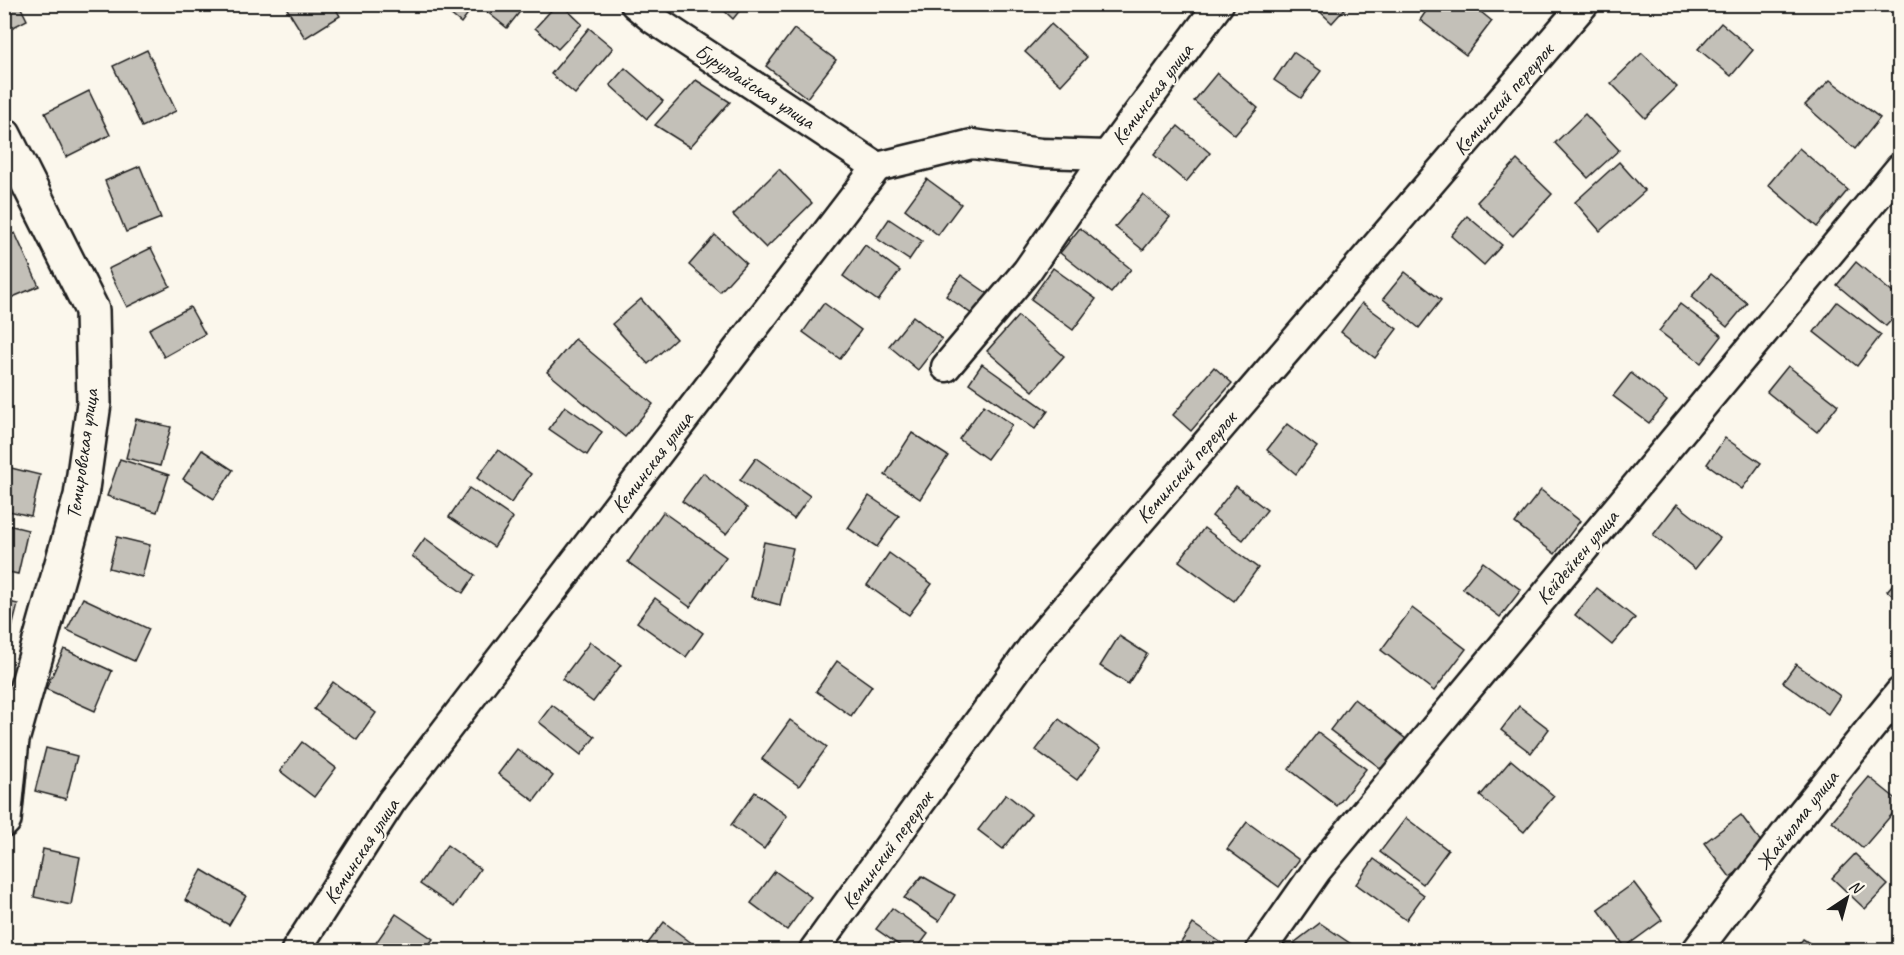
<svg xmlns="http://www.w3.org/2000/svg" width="1904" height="955" viewBox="0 0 1904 955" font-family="Caveat,sans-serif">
<rect width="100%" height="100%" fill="#fbf7ec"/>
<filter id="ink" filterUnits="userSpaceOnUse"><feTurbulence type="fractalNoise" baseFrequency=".0167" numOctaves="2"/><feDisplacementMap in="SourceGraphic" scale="12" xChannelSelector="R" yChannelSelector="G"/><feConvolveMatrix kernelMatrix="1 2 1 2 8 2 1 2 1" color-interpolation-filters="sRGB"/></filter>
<g filter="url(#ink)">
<g fill="#c3c0b8" stroke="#1c1c1c" stroke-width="1.5">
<path d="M4,4H19L27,20L4,32Z"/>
<path d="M284,4H333L340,16L305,38Z"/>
<path d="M438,4H475L461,23Z"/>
<path d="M492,4H526L507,28L486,11Z"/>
<path d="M557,4H561L582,24L558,49L535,28Z"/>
<path d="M717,4H745L733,19Z"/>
<path d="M1312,4H1349L1332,23Z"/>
<path d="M1431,4H1471L1492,21L1466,55L1420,20Z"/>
<path d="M1721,23L1753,50L1731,76L1698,49Z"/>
<path d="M1051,24L1087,57L1061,85L1025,52Z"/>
<path d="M589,28L613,48L575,94L551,74Z"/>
<path d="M794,29L836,60L807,98L766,66Z"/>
<path d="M147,50L176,111L142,127L113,66Z"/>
<path d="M1293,52L1321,71L1301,98L1274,80Z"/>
<path d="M1642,53L1677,87L1645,118L1611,83Z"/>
<path d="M625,68L663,101L647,119L610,85Z"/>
<path d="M1217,73L1258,108L1235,135L1194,101Z"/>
<path d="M696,80L730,102L690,147L655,125Z"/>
<path d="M1830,80L1880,118L1855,149L1805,105Z"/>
<path d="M89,91L110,135L66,157L45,113Z"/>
<path d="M1585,114L1619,150L1588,178L1555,143Z"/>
<path d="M1178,126L1210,153L1186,182L1154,155Z"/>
<path d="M1799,148L1848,190L1817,227L1768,185Z"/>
<path d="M1517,160L1552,194L1513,236L1477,202Z"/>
<path d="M1619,162L1645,191L1600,231L1575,202Z"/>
<path d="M140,166L161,218L126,232L105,181Z"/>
<path d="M779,169L812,203L766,248L733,215Z"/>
<path d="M927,179L961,204L938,235L905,209Z"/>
<path d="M1143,194L1170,217L1143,250L1115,227Z"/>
<path d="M1467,216L1502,245L1484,265L1451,236Z"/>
<path d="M889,219L922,241L909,260L876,238Z"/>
<path d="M1080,228L1131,269L1111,293L1060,253Z"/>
<path d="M15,233L39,286L8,299L4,291V238Z"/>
<path d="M715,235L746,263L720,292L689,265Z"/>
<path d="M865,245L900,271L878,301L843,276Z"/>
<path d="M151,248L170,286L127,307L108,269Z"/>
<path d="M1856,262L1900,299V311L1886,326L1837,285Z"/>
<path d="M1053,268L1096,299L1073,330L1031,299Z"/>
<path d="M1405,272L1441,300L1419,328L1383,299Z"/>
<path d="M1711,274L1747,303L1727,327L1691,297Z"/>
<path d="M961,275L997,300L982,321L946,296Z"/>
<path d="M641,299L676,339L648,364L612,324Z"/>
<path d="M1837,302L1881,335L1857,366L1814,332Z"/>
<path d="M824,303L861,330L840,359L803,332Z"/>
<path d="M1362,303L1397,329L1375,358L1341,332Z"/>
<path d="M1680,304L1722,336L1701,363L1659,331Z"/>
<path d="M190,307L205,334L164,357L149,329Z"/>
<path d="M913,316L942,339L918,370L889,346Z"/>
<path d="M1018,316L1064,356L1033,391L987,351Z"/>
<path d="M575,339L653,404L625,437L547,372Z"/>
<path d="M982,364L1048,411L1035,429L969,383Z"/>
<path d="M1788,366L1838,405L1817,432L1767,392Z"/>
<path d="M1214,367L1232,383L1191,431L1173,415Z"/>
<path d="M1631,373L1667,401L1649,423L1613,396Z"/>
<path d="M984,405L1012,425L987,459L959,439Z"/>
<path d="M565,406L602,432L587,455L549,429Z"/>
<path d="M136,419L171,427L160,466L126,458Z"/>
<path d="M1287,424L1317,447L1296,474L1267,450Z"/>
<path d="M912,433L948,456L920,499L885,475Z"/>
<path d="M1725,438L1761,463L1742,489L1707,464Z"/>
<path d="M202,450L233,470L214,499L183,479Z"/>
<path d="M498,450L531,474L511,503L477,478Z"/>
<path d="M756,458L810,496L794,519L740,480Z"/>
<path d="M120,459L169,475L157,512L107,496Z"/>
<path d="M7,467L40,475L31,516L4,510V481Z"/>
<path d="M703,473L747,508L726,534L682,501Z"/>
<path d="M1236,486L1267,510L1243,540L1212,516Z"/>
<path d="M469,488L513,518L494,547L449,517Z"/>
<path d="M1541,490L1580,521L1555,554L1515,523Z"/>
<path d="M869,496L899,516L877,547L848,528Z"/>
<path d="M1677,504L1720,538L1695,569L1653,535Z"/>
<path d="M663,512L726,557L690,607L628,562Z"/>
<path d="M4,524L28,530L18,574L4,571Z"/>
<path d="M1204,528L1258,568L1234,601L1179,561Z"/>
<path d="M117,537L150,545L142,577L109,568Z"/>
<path d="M425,538L475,575L463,593L412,556Z"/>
<path d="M764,542L793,548L780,605L751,597Z"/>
<path d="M889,553L932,584L909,615L867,585Z"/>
<path d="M1483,562L1521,590L1500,617L1462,588Z"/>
<path d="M1900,576V601L1887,591Z"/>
<path d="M1597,588L1635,618L1612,645L1575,615Z"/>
<path d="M83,598L149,629L134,661L67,630Z"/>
<path d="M655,598L703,633L686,657L637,622Z"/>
<path d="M4,601L18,604L8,644L4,643Z"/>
<path d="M1412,608L1466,649L1434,691L1381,650Z"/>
<path d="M1119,636L1147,654L1128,684L1100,666Z"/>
<path d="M590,642L621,665L593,702L562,679Z"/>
<path d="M64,649L112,671L95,711L46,689Z"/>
<path d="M837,661L872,686L851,716L816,691Z"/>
<path d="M1796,664L1840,696L1828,714L1783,682Z"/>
<path d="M333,682L376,713L357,740L314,709Z"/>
<path d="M1354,699L1406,739L1383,770L1330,730Z"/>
<path d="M552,705L595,737L581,755L539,722Z"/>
<path d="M1519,706L1549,729L1531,753L1501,730Z"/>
<path d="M1059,719L1100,749L1077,780L1036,750Z"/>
<path d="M790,720L827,747L799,786L762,759Z"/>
<path d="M1318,732L1366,769L1337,806L1289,769Z"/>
<path d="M302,742L336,768L314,797L280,771Z"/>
<path d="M46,748L77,756L66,799L35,791Z"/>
<path d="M517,749L553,776L534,801L498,774Z"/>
<path d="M1511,760L1554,796L1524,832L1480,796Z"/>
<path d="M1869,777L1900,802V805L1863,848L1832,821Z"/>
<path d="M755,792L787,816L764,849L731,825Z"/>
<path d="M1006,794L1031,814L1003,849L978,830Z"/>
<path d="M1741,815L1767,850L1730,877L1704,843Z"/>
<path d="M1406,818L1448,850L1423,884L1380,852Z"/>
<path d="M1247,822L1299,860L1279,887L1227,849Z"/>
<path d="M447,845L480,869L454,907L420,884Z"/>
<path d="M43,849L80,857L71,905L34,897Z"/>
<path d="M1855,854L1888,885L1865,909L1832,878Z"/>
<path d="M1374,859L1424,895L1406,920L1356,884Z"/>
<path d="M202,870L246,896L229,925L185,900Z"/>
<path d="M775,871L811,897L787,930L751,903Z"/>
<path d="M922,876L955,895L939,921L904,898Z"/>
<path d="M1634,883L1662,920L1625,947L1598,909Z"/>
<path d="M892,908L928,934L916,950H906L876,929Z"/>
<path d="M396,914L433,939L425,950H383L375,944Z"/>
<path d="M664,922L693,944L688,950H643Z"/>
<path d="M1320,923L1360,950H1305L1294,943Z"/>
<path d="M1193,924L1226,946L1223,950H1176Z"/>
<path d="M1803,939L1820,950H1795Z"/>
</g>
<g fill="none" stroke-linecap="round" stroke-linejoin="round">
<defs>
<g id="street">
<path d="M635,4L653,19L877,167"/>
<path d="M946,367L1027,271L1107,155L1219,4"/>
<path d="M296,950L391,802L877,167L972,144L1041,153L1107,155"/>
<path d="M814,950L1037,641L1584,4"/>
<path d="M1261,950L1317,870L1900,168"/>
<path d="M1697,950L1792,825L1900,692"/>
</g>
<path id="secondary" d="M4,135L92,310L94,403L81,496L12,740L4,820"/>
</defs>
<use href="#street" stroke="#1c1c1c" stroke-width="33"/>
<use href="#secondary" stroke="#1c1c1c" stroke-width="38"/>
<use href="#street" stroke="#fbf7ec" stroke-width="28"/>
<use href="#secondary" stroke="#fbf7ec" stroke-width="33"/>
</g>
</g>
<g text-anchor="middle" stroke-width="4.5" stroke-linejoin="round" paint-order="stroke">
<g font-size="21" fill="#1c1c1c" stroke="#fbf7ec">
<text transform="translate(755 86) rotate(33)" y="7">Бурулдайская улица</text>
<text transform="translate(1152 94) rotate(-53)" y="7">Кеминская улица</text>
<text transform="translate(1503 99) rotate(-49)" y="7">Кеминский переулок</text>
<text transform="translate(82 454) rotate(-82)" y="7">Темировская улица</text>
<text transform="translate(652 462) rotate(-53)" y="7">Кеминская улица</text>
<text transform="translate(1186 467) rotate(-49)" y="7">Кеминский переулок</text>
<text transform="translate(1577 557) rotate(-50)" y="7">Кейдейкен улица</text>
<text transform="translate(1797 820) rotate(-52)" y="7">Жайылма улица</text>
<text transform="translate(887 850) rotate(-54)" y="7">Кеминский переулок</text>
<text transform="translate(361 851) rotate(-57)" y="7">Кеминская улица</text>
</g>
</g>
<rect width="1904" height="955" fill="none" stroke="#fbf7ec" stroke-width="24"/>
<rect x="12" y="12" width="1880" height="931" fill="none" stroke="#1c1c1c" stroke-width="2" filter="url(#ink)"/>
<g transform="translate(1847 898) rotate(36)" stroke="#fbf7ec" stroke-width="4.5" paint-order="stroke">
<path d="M0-4.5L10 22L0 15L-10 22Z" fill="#1c1c1c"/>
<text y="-9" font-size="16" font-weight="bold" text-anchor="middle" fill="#1c1c1c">N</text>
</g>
</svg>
